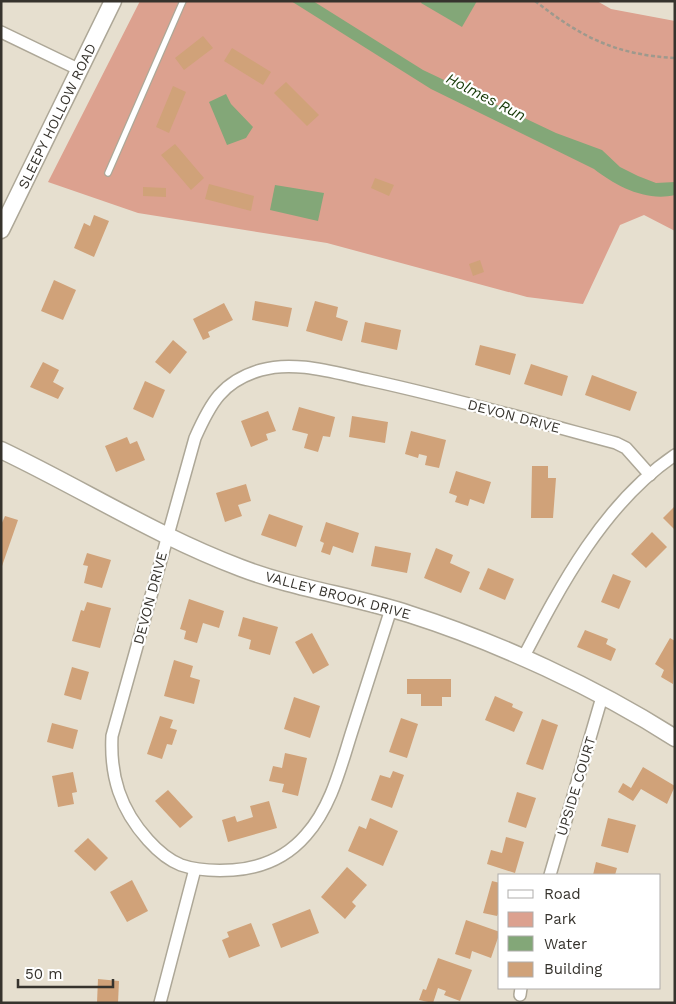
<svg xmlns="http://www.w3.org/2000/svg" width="676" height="1004" viewBox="0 0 676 1004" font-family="'Work Sans',sans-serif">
<rect width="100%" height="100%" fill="#e6dfcf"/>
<path fill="#dca18f" d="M140,1H597L611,9L675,21V231L644,215L620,225L583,304L527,297L327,243L138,213L48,182Z"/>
<g fill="#83a778">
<path d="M291,1H313L423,70L556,133L602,150L620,167L638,176L656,183L675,182V195C646,202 616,186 594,169L431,89Z"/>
<path d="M422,1H477L462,27L421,3Z"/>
<path d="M226,94L231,104L253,127L246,138L227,145L209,102Z"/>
<path d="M275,185L324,193L318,221L270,210Z"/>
</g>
<g fill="#d0a279">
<path d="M203,36L213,48L184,70L175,58Z"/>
<path d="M232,48L271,72L263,85L224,61Z"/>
<path d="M286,82L319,115L307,126L274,93Z"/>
<path d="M173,86L186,92L169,133L156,127Z"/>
<path d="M175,144L204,178L191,190L161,155Z"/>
<path d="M375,178L394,185L389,196L371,188Z"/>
<path d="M209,184L254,196L251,211L205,199Z"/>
<path d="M143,187L166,188V197L143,196Z"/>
<path d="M94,215L109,221L94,257L74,248L84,223L90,226Z"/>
<path d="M480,260L484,272L473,276L469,264Z"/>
<path d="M54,280L76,290L63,320L41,311Z"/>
<path d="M255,301L292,308L288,327L252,320Z"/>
<path d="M315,301L338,307L336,317L348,321L342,341L306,331Z"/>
<path d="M224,303L233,320L208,332L210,337L203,340L193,319Z"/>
<path d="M365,322L401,330L397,350L361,342Z"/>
<path d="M173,340L187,352L170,374L155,362Z"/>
<path d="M480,345L516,354L510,375L475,365Z"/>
<path d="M43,362L59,370L53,382L64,388L58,399L30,387Z"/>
<path d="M531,364L568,376L562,396L524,384Z"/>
<path d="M592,375L637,392L630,411L585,395Z"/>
<path d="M145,381L165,390L153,418L133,409Z"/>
<path d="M299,407L335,417L330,437L323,436L318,452L304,448L308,434L292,430Z"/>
<path d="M268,411L276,431L266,434L268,440L251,447L241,421Z"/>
<path d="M352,416L388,422L385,443L349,437Z"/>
<path d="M411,431L446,440L439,468L425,465L427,456L419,454L418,458L405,454Z"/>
<path d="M127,437L130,444L137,441L145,460L116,472L105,446Z"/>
<path d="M532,466H548V478H556L553,518H531Z"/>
<path d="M456,471L491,482L484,504L470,499L468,506L455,502L457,496L449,493Z"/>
<path d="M246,484L251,501L238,505L242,516L225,522L216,493Z"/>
<path d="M675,506V530L663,518Z"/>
<path d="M269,514L303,526L296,547L261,535Z"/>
<path d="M5,516L18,520L2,566L1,525Z"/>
<path d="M326,522L359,533L353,553L333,546L330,555L321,552L324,543L320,541Z"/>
<path d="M652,532L667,547L646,568L631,554Z"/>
<path d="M375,546L411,553L407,573L371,566Z"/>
<path d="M436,548L453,555L450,563L470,572L461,593L424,578Z"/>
<path d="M87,553L111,560L102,588L84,583L88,566L83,565Z"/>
<path d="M488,568L514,579L505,600L479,589Z"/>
<path d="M613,574L631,581L619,609L601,602Z"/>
<path d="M189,599L224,611L219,628L203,623L197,643L184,639L186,631L180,629Z"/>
<path d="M87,602L111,608L100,648L72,641L81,610L84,611Z"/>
<path d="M243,617L278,627L270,655L249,649L251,640L238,636Z"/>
<path d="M585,630L608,639L606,644L616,649L611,661L577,647Z"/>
<path d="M312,633L329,665L313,674L295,642Z"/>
<path d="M670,638L675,641L673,684L661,677L664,670L655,664Z"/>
<path d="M174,660L193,666L190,677L200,680L194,704L164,696Z"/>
<path d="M72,667L89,672L81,700L64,695Z"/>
<path d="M407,679H451V697H442V706H421V694H407Z"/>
<path d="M495,696L513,704L512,707L523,712L514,732L485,720Z"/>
<path d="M294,697L320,706L310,738L284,729Z"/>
<path d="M160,716L173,720L170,728L177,730L172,745L167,744L162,759L147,754Z"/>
<path d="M401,718L418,724L407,758L389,752Z"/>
<path d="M542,719L558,725L543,770L526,764Z"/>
<path d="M52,723L78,730L73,749L47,742Z"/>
<path d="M285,753L307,758L298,796L282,792L284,784L269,781L273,766L282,768Z"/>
<path d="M643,767L675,786L667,804L641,789L633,801L618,792L623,783L631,788Z"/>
<path d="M393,771L404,775L392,808L371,800L380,775L390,778Z"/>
<path d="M73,772L77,792L72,793L74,804L58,807L52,776Z"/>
<path d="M168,790L193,817L180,828L155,801Z"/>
<path d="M517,792L536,798L526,828L508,822Z"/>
<path d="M269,801L277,828L228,842L222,820L235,816L237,822L253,817L250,806Z"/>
<path d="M370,818L398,831L383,866L348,851L359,826L366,829Z"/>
<path d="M608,818L636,825L628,853L601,846Z"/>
<path d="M506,837L524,842L515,873L487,864L491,850L502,853Z"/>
<path d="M88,838L108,858L95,871L74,851Z"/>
<path d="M596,862L617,868L615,875H593Z"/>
<path d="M347,867L367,885L352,902L356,906L345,919L321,897Z"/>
<path d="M132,880L148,911L127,922L110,892Z"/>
<path d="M492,881L500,883V910L497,916L483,913Z"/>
<path d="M310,909L319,933L281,948L272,924Z"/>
<path d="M466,920L500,932L491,958L472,951L470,959L455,954Z"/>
<path d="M251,923L260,946L229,958L222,940L229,937L227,932Z"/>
<path d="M438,958L472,970L460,1001L444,995L446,991L438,988L433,1003L419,1000L423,989L426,990Z"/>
<path d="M98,979L119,981L118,1003H97Z"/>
</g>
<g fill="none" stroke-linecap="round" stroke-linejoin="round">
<defs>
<path id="lane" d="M108,173L183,1"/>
<g id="street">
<path d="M1,32L80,70"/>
<path d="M391,609C378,649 366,688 353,728C341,765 332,806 306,835C287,857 261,868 233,870C215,871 198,871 181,865C168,860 157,850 148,840C120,809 110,776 112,736L195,438C210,404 222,381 261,370C295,360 335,373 369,380C452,398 534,421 616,443L626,448L650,475"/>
<path d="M523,658C561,585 604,503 675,455"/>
<path d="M550,875L602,697"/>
<path d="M520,995L521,988"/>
<path d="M160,1003L195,869"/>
</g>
<g id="secondary">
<path d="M1,230L113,1"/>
<path d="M1,450C83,489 156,536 241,568C296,589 354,596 409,614C497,642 597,688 675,738"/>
</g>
</defs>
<use href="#lane" stroke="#ada797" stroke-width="8"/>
<use href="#street" stroke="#ada797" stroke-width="14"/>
<use href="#secondary" stroke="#ada797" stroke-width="19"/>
<path stroke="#9e998d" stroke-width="2.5" stroke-dasharray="4 2.5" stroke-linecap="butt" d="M535,1C581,37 616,55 675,58"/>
<use href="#lane" stroke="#fff" stroke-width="5.5"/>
<use href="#street" stroke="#fff" stroke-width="11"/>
<use href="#secondary" stroke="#fff" stroke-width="16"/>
</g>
<g text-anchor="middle" stroke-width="4.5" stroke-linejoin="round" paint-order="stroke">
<g font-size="14" fill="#36332d" stroke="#fff">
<text transform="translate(57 116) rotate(-64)" y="5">SLEEPY HOLLOW ROAD</text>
<text transform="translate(514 416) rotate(15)" y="5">DEVON DRIVE</text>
<text transform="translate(338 595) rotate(15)" y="5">VALLEY BROOK DRIVE</text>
<text transform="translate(150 598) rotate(-75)" y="5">DEVON DRIVE</text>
<text transform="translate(576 786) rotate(-73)" y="5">UPSIDE COURT</text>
</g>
<g font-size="15" font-style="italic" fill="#173a08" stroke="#fff">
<text transform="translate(486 97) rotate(27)" y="5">Holmes Run</text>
</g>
</g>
<rect width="676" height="1004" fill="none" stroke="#36332d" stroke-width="5"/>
<rect x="498" y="874" width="162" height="115" fill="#ffffff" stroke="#afadab"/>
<rect x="508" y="890" width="25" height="8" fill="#ffffff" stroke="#afadab"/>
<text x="544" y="899" font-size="15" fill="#36332d">Road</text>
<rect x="508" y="912" width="25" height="15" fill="#dca18f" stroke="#afadab"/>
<text x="544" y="924" font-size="15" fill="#36332d">Park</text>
<rect x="508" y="936" width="25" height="15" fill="#83a778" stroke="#afadab"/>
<text x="544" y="949" font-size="15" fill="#36332d">Water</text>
<rect x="508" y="962" width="25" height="15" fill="#d0a279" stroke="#afadab"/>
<text x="544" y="974" font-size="15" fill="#36332d">Building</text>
<path d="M18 979v8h95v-8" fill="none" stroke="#36332d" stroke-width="2.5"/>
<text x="25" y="979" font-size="15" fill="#36332d" stroke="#ffffff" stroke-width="4" paint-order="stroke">50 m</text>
</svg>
